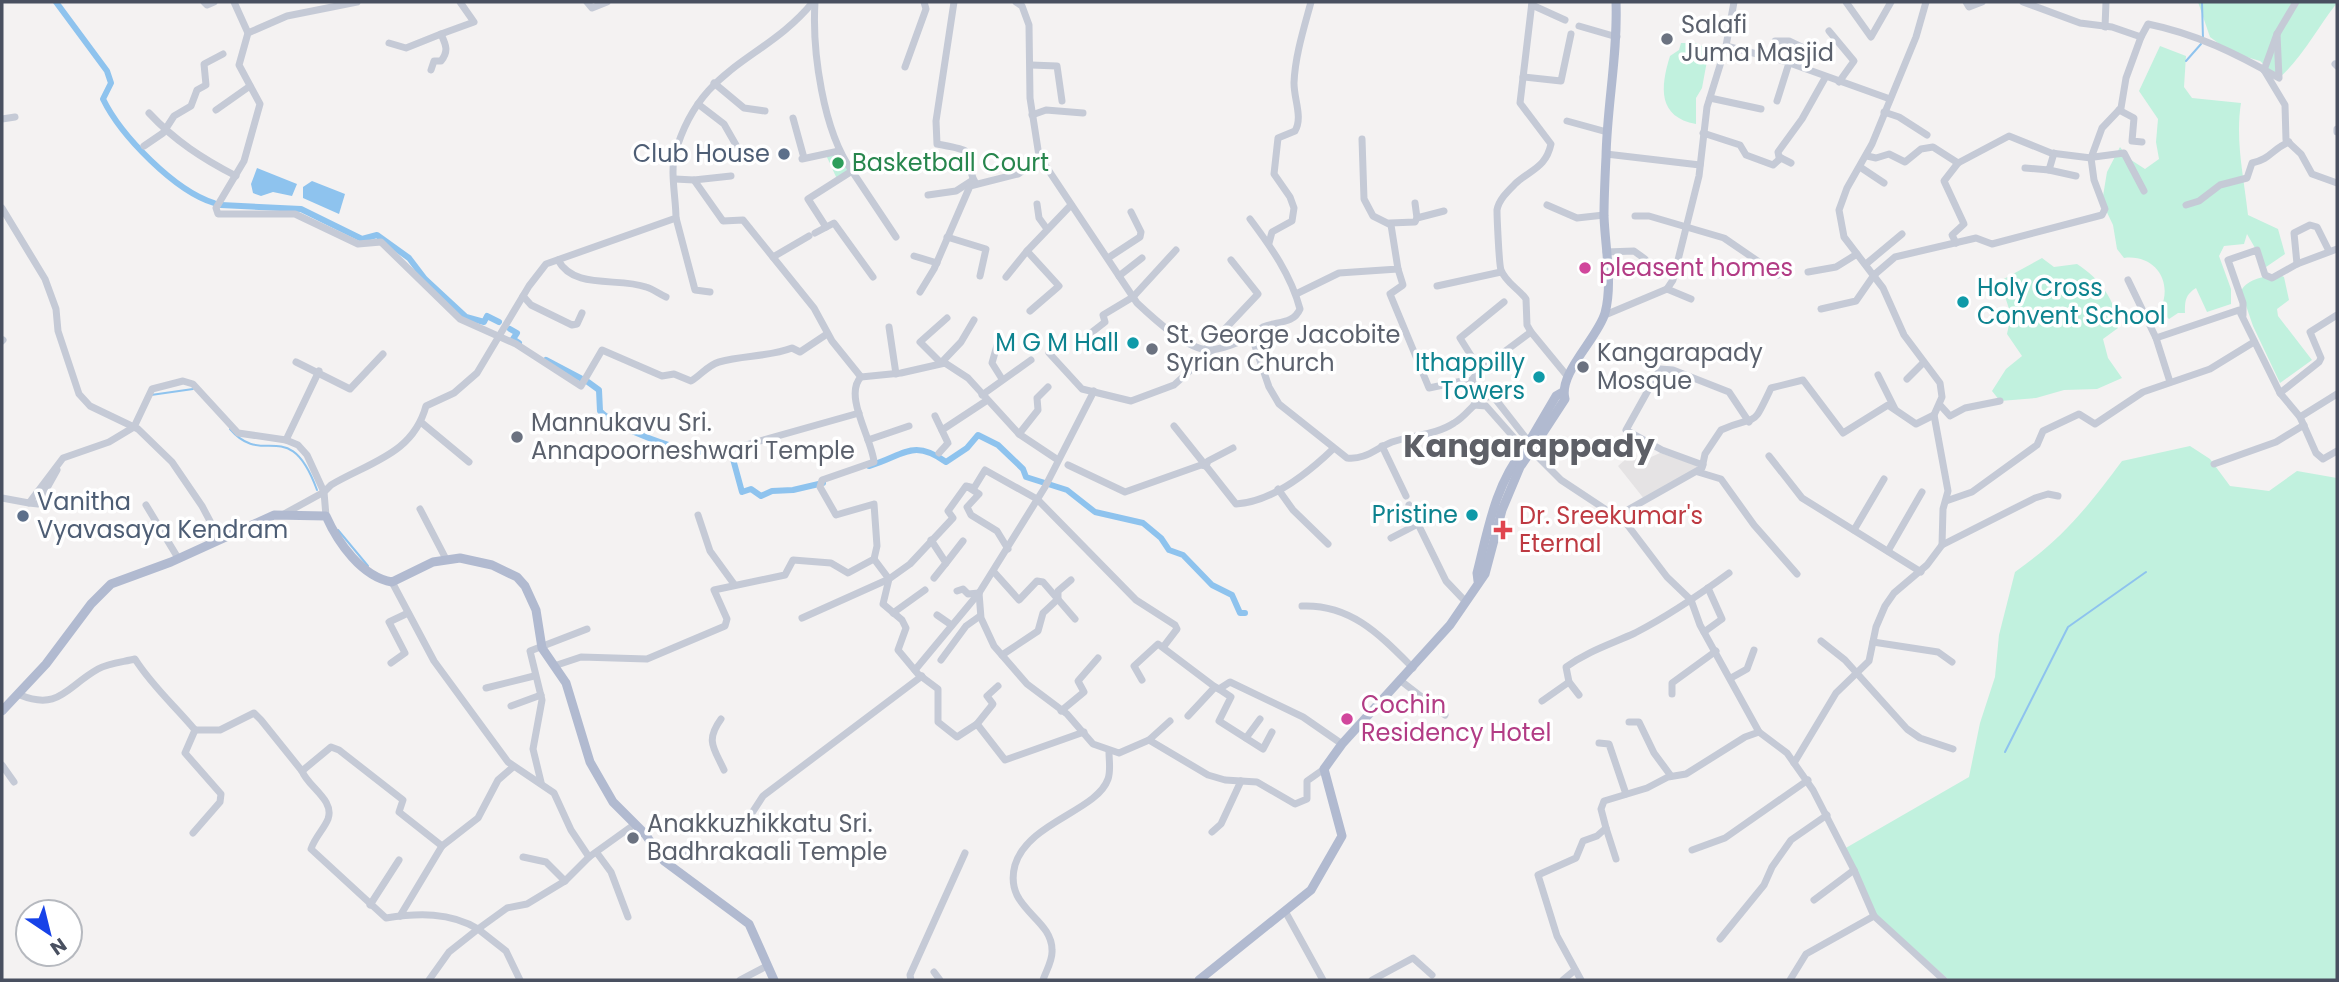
<svg xmlns="http://www.w3.org/2000/svg" width="2339" height="982" viewBox="0 0 2339 982" font-family="Poppins,sans-serif">
<rect width="100%" height="100%" fill="#f4f2f2"/>
<path fill="#e5e3e4" d="M1660,453L1696,465L1699,469L1645,500L1618,466L1632,454L1640,462Z"/>
<g fill="#c1f1de">
<path d="M2198,2H2337V3C2317,28 2303,57 2279,78L2260,61L2230,52L2210,37Z"/>
<path d="M1681,43H1696L1709,50L1702,88L1696,98V124C1658,117 1660,88 1670,56L1679,50Z"/>
<path d="M2160,46L2186,56L2184,87L2192,98L2241,103C2235,140 2244,178 2248,215L2278,229L2285,254L2266,267L2247,234L2244,244L2224,246L2219,256L2231,289V304L2207,312L2196,288C2185,295 2185,301 2185,313H2178L2169,319L2160,310C2174,282 2155,254 2124,258L2117,249L2113,225L2102,202L2107,172L2120,147L2128,158L2145,169L2159,159L2156,142L2158,119L2139,91Z"/>
<path d="M838,152L852,171L837,179L826,155Z"/>
<path d="M2042,258L2054,267L2077,264C2099,278 2117,301 2118,328L2103,339L2108,358L2122,378L2097,389L2064,390L2036,398L2000,401L1992,391L2006,369L2022,356L2007,334L2011,315L2000,281Z"/>
<path d="M2280,275L2284,277L2289,300L2277,309L2278,316L2312,360L2280,383L2253,326L2241,291C2248,278 2266,276 2280,275Z"/>
<path d="M2190,446L2210,459L2230,486L2269,491L2297,471L2337,478V980H1949L1876,915L1844,849L1969,777L1980,723L1995,677L1999,635L2015,572C2063,538 2087,508 2122,461Z"/>
</g>
<g fill="#8ec3ee">
<path d="M257,168L297,184L292,196L273,192L261,196L253,193L251,184Z"/>
<path d="M312,181L345,194L339,214L303,198V187Z"/>
</g>
<g fill="none" stroke-linecap="round" stroke-linejoin="round">
<g stroke="#8ec3ee" stroke-width="2">
<path d="M2202,2L2203,39"/>
<path d="M2186,61L2201,44"/>
<path d="M151,395L193,389"/>
<path d="M230,429C264,469 289,414 317,490"/>
<path d="M338,530L368,566"/>
<path d="M2005,752L2068,627L2146,572"/>
</g>
<g stroke="#8ec3ee" stroke-width="6">
<path d="M56,2L107,71L111,83L103,99C121,136 175,191 214,203"/>
<path d="M221,205L301,209L362,239L377,235L409,258L425,279L466,317L484,322L487,316L499,322"/>
<path d="M510,329L517,333L513,339L519,343"/>
<path d="M546,360L582,379"/>
<path d="M588,382L599,390L600,411C619,430 682,453 708,452C715,452 723,449 730,448L742,492L751,489L761,496L772,491L793,490L823,483"/>
<path d="M869,466C904,456 912,438 946,462L967,448L978,435L998,445L1023,469L1026,477L1067,490L1095,512L1143,523L1161,538L1169,550L1183,555L1212,585L1232,595L1240,613H1245"/>
</g>
<g stroke="#c5cad6" stroke-width="7">
<path d="M204,2L207,5L214,2"/>
<path d="M234,2L248,33"/>
<path d="M357,2L287,16L248,33L239,65L260,104L244,161L216,208L218,214H295L358,244L381,242L460,319L516,344L581,386L602,350L662,376L674,374L691,381C700,376 708,365 719,362C743,355 769,357 792,348L800,352L827,334"/>
<path d="M587,2L592,8L607,2"/>
<path d="M815,2C812,51 823,131 852,171L808,199L826,227"/>
<path d="M954,2L936,121L937,144C989,153 958,153 976,184"/>
<path d="M1016,2L1022,6L1029,25L1030,98L1039,156L1137,303C1153,318 1186,349 1209,350C1220,350 1240,342 1250,337C1255,335 1258,330 1263,327C1276,321 1293,325 1300,309C1291,275 1271,247 1250,219"/>
<path d="M1532,2L1520,103L1551,144C1546,167 1532,169 1516,183C1509,190 1499,199 1497,210C1497,216 1499,265 1501,270C1506,283 1518,288 1526,299L1527,325L1531,332L1568,377"/>
<path d="M1846,2L1871,37L1891,2"/>
<path d="M1966,2L1969,7L1982,2"/>
<path d="M2023,2L2080,23L2112,27L2141,37L2148,24C2197,34 2237,54 2279,78L2277,34"/>
<path d="M1532,5L1565,20"/>
<path d="M1579,26L1617,37"/>
<path d="M2105,27L2106,2"/>
<path d="M1829,31L1854,61L1839,82"/>
<path d="M389,43L406,48L441,34"/>
<path d="M1726,46L1784,61L1890,99"/>
<path d="M1770,57L1775,41H1789L1812,52"/>
<path d="M2335,64L2337,66"/>
<path d="M1031,65L1057,66L1062,101"/>
<path d="M905,67L926,9L924,2"/>
<path d="M431,70L434,61H441C449,51 446,45 441,34L474,22L460,2"/>
<path d="M2264,70L2285,105L2286,140L2301,154L2312,174L2337,183"/>
<path d="M2264,70L2277,34L2296,2"/>
<path d="M1523,77L1561,81L1571,34"/>
<path d="M714,83L744,108L765,111"/>
<path d="M1710,98L1761,109"/>
<path d="M1777,101L1789,63"/>
<path d="M698,104L724,124L736,145"/>
<path d="M216,110L250,86"/>
<path d="M2119,110L2134,118L2132,141L2142,142"/>
<path d="M1884,112L1899,117L1927,135"/>
<path d="M149,113C175,141 203,159 236,176"/>
<path d="M1032,115L1046,110L1083,113"/>
<path d="M793,118L804,158"/>
<path d="M2,119L15,117"/>
<path d="M1567,121L1607,132"/>
<path d="M2337,129V132"/>
<path d="M1703,133L1740,145L1746,155L1773,165L1781,158"/>
<path d="M144,146L163,133L174,116L191,106L197,90L206,85L204,64L223,54"/>
<path d="M1606,154L1700,165"/>
<path d="M1867,156L1876,158L1889,154L1905,162L1921,149L1933,147L1958,163L2009,136L2051,153L2091,158L2102,128L2121,108L2126,78L2141,37"/>
<path d="M2094,157L2124,153L2144,191"/>
<path d="M802,159L839,151"/>
<path d="M1791,163L1779,157L1778,152L1802,119L1825,78"/>
<path d="M1860,167L1884,183"/>
<path d="M2025,168L2049,170L2054,153"/>
<path d="M2049,170L2076,176"/>
<path d="M852,171L896,237"/>
<path d="M675,179L694,180L723,221L743,220L814,308L832,341L861,377"/>
<path d="M694,180L731,176"/>
<path d="M928,195L956,191L973,180"/>
<path d="M1415,203L1417,218"/>
<path d="M1037,204L1039,218L1047,229"/>
<path d="M1547,205L1577,218L1604,215"/>
<path d="M2186,205L2199,201L2220,185L2247,178L2252,163C2271,159 2272,149 2289,142"/>
<path d="M2,208L45,279L56,309L58,331L79,394L90,406L138,429L172,462L202,506L219,538"/>
<path d="M1635,216H1649L1724,238L1778,275"/>
<path d="M676,218L695,290L710,292"/>
<path d="M1390,223L1415,222L1417,218L1444,211"/>
<path d="M815,233L834,223L873,277"/>
<path d="M947,237L986,249L980,276"/>
<path d="M1269,243L1272,232L1292,221L1294,208L1290,197L1274,174L1278,138L1295,131C1303,117 1294,100 1294,83C1295,56 1304,28 1311,2"/>
<path d="M1956,243L1952,235L1964,224L1944,181L1958,163"/>
<path d="M1027,251L1059,286L1030,311"/>
<path d="M1606,252L1634,251L1645,259"/>
<path d="M914,256L937,263"/>
<path d="M773,257L809,236"/>
<path d="M1108,258L1140,237L1141,232L1131,212"/>
<path d="M558,260C574,290 618,277 646,287C653,289 659,294 666,297"/>
<path d="M1866,264L1902,234"/>
<path d="M2297,264L2294,233L2310,225L2317,227L2329,251"/>
<path d="M1398,269L1403,285L1390,294L1429,388L1467,380L1493,396"/>
<path d="M1808,272L1836,267L1857,254"/>
<path d="M1119,276L1142,258"/>
<path d="M1006,277L1027,251L1071,205"/>
<path d="M2128,280L2156,338L2170,382"/>
<path d="M1437,286L1501,272"/>
<path d="M1667,289L1673,280L1699,176L1707,107L1726,46L1734,2"/>
<path d="M920,292L934,269L970,186L1018,174L1040,159"/>
<path d="M1296,294L1339,273L1398,269L1391,225L1373,216L1364,199L1362,139"/>
<path d="M523,296L531,305L572,325L577,324L582,313"/>
<path d="M1821,309L1856,301L1874,275L1895,257L1976,238L1992,244L2102,215L2105,209L2094,180L2091,158"/>
<path d="M1605,315L1667,289L1691,299"/>
<path d="M2243,315V303L2228,260L2257,250L2265,275L2272,278L2297,264L2337,249"/>
<path d="M947,318L920,342L941,363L961,342L974,320"/>
<path d="M889,327L896,374"/>
<path d="M1087,336L1105,322L1103,315L1133,297L1176,250"/>
<path d="M1252,337L1269,387L1279,404L1347,458C1366,460 1376,448 1392,442C1412,435 1436,435 1454,423C1469,415 1475,397 1493,396L1529,442"/>
<path d="M2156,338L2239,310L2280,393L2300,417L2316,453L2323,459L2337,451"/>
<path d="M2,341L3,340"/>
<path d="M998,342L992,363L1002,379"/>
<path d="M1056,346L1049,353L1082,389L1131,401L1174,385L1212,351"/>
<path d="M1206,349L1258,294L1231,260"/>
<path d="M296,362L350,389L383,354"/>
<path d="M1480,370L1460,338L1504,302"/>
<path d="M1878,375L1895,409"/>
<path d="M1907,379L1923,363"/>
<path d="M1471,381L1480,370L1531,332"/>
<path d="M1094,391L1045,487L979,593L981,618L994,646L1027,684L1067,714L1093,744L1119,753L1149,740L1208,775L1225,780L1257,782L1295,804L1307,799V781L1324,769"/>
<path d="M2280,393L2319,362L2321,358L2310,332L2337,315"/>
<path d="M982,395L1031,360"/>
<path d="M1474,405L1486,406L1524,449"/>
<path d="M1940,405L1950,416L1965,408L2000,401"/>
<path d="M935,416L948,443L939,453"/>
<path d="M2300,417L2337,394"/>
<path d="M422,423L469,462"/>
<path d="M1174,426L1206,466L1208,461L1233,448"/>
<path d="M942,430L986,401"/>
<path d="M1019,434L1038,410L1037,398L1048,387"/>
<path d="M286,440L319,371"/>
<path d="M868,440L909,426"/>
<path d="M1382,446L1406,496"/>
<path d="M735,448L859,413"/>
<path d="M1531,453L1538,457L1535,449"/>
<path d="M1769,456L1802,498L1921,572"/>
<path d="M1538,457L1561,480L1626,523L1667,577L1691,600L1700,625L1759,732L1787,753L1813,790L1854,870L1874,916L1944,980"/>
<path d="M2214,464L2276,442L2304,425"/>
<path d="M1068,465L1125,492L1201,465L1206,466L1236,504C1271,502 1308,473 1333,449"/>
<path d="M1703,465L1662,450L1626,430L1660,369L1673,370L1729,392L1749,422"/>
<path d="M1698,472L1721,479L1754,525L1797,574"/>
<path d="M968,487L979,494L967,507L971,515L997,531L1008,549"/>
<path d="M1278,489L1293,510L1328,544"/>
<path d="M2,498L29,503L63,458L109,442L134,427L152,389L183,381L193,384L238,433L286,440L298,445L307,455L324,492L284,514"/>
<path d="M1946,501L1972,492L2037,445L2043,431L2079,414L2095,424L2143,392L2210,369L2254,342"/>
<path d="M29,503L38,504L57,470"/>
<path d="M146,505L178,558"/>
<path d="M1409,505L1418,524"/>
<path d="M420,509L446,559"/>
<path d="M698,515L710,551L734,584"/>
<path d="M326,516L324,492L331,485C370,462 413,454 426,406L454,393L477,373L529,286L546,264L676,218C676,199 670,172 675,154C700,64 764,62 813,2"/>
<path d="M1617,516L1702,468L1705,454L1721,430C1759,413 1751,431 1771,388L1803,380L1843,433L1888,405L1916,424L1934,415"/>
<path d="M1854,530L1884,479"/>
<path d="M1391,538L1418,524L1446,581L1464,600"/>
<path d="M931,540L946,563L934,578"/>
<path d="M1942,545L2035,498L2048,494L2058,496"/>
<path d="M1888,551L1922,492"/>
<path d="M946,563L963,541"/>
<path d="M994,572L1019,600L1037,581L1043,582L1075,619"/>
<path d="M392,582L434,661L508,762L554,793L571,830L589,857"/>
<path d="M957,591L963,589L968,594L979,593"/>
<path d="M1302,606C1351,604 1380,635 1413,668"/>
<path d="M893,613L925,590"/>
<path d="M937,615L950,624"/>
<path d="M802,618L889,579L874,559"/>
<path d="M1704,632L1722,619L1708,588"/>
<path d="M1821,641L1845,660L1907,729L1920,738L1953,749"/>
<path d="M1873,642L1938,652L1952,662"/>
<path d="M1002,655L1038,631L1043,613L1058,599V591L1071,580"/>
<path d="M941,660L966,626L980,616"/>
<path d="M391,663L405,653L389,622L408,613"/>
<path d="M554,666L581,657L647,659L725,626L727,619L714,590L785,575L793,560L831,563L848,573L874,559L877,546L874,504L836,515L820,487L822,480L874,462C872,439 843,395 861,377L901,373L945,363L968,378L1019,434L1058,460"/>
<path d="M915,670L979,593"/>
<path d="M1731,678L1747,669L1754,650"/>
<path d="M1142,680L1134,666L1158,644L1215,687L1219,689L1230,682L1303,717L1342,744"/>
<path d="M1401,681L1445,715"/>
<path d="M486,688L534,676"/>
<path d="M1219,689L1231,697L1219,721L1263,749L1272,732"/>
<path d="M1672,694V683L1716,651"/>
<path d="M20,695C59,711 66,687 98,669C109,663 123,662 135,659C152,686 175,706 195,730"/>
<path d="M1579,695L1569,682L1566,667C1588,651 1611,644 1635,633C1668,616 1699,595 1729,573"/>
<path d="M1542,701L1569,682"/>
<path d="M511,706L541,695"/>
<path d="M1061,711L1084,692L1078,681L1098,658"/>
<path d="M1188,716L1215,687"/>
<path d="M721,719C705,741 714,748 724,770"/>
<path d="M1629,722H1639L1654,753L1671,776"/>
<path d="M977,724L993,704L987,696L998,686"/>
<path d="M195,730H220L254,713L261,720L302,771C308,787 335,800 328,819C324,829 315,837 311,849L386,918C418,913 450,912 478,929L507,908L527,904L565,881L589,857L635,824"/>
<path d="M1084,732L1005,760L977,724L957,737L938,722V689L918,674L898,650L906,628L902,620L883,604L889,579L910,564L953,518L948,511L966,486L974,488L985,470L1037,499L1136,600L1175,625L1177,629L1164,646"/>
<path d="M1246,738L1260,719"/>
<path d="M1149,740L1170,721"/>
<path d="M1599,743L1609,744L1626,794"/>
<path d="M1794,763L1836,693L1869,661L1876,627L1885,606L1894,593L1927,565L1942,545L1943,509L1948,491L1934,415L1942,397L1940,383L1904,335L1883,288L1844,237L1839,210L1847,188L1872,144L1916,37L1926,2"/>
<path d="M2,765L14,782"/>
<path d="M302,771L331,747L339,750L403,800L399,812L442,846"/>
<path d="M541,782L533,749L542,700L530,651L587,629"/>
<path d="M750,816L763,796L922,676"/>
<path d="M1606,828L1616,859"/>
<path d="M1212,832L1221,824L1241,781"/>
<path d="M193,833L220,802L221,794L185,753L195,730"/>
<path d="M1692,850L1725,838L1808,780"/>
<path d="M597,853L611,872L628,917"/>
<path d="M523,857L546,862L565,881"/>
<path d="M664,861L694,851"/>
<path d="M1814,900L1854,870"/>
<path d="M370,905L399,860"/>
<path d="M1285,911L1323,980"/>
<path d="M400,916L442,846L478,818L498,780L513,767"/>
<path d="M1720,939L1764,885L1772,867L1791,840L1827,815"/>
<path d="M934,972L940,980"/>
<path d="M429,980L449,952L478,929L506,951L520,980"/>
<path d="M740,980L767,966"/>
<path d="M911,980L910,975L965,853"/>
<path d="M1043,980C1046,971 1053,960 1052,950C1052,917 1003,909 1015,865C1028,822 1097,811 1108,779C1111,771 1109,761 1109,752"/>
<path d="M1372,980L1413,958L1432,975"/>
<path d="M1563,980L1575,970"/>
<path d="M1581,980L1557,936L1538,875L1576,858L1583,841L1597,836L1606,828L1601,809L1604,801L1647,788L1668,777L1686,774L1745,737L1759,732"/>
<path d="M1790,980L1806,954L1874,916"/>
</g>
<g stroke="#b1bad0" stroke-width="9">
<path d="M1529,442L1556,396L1563,392"/>
<path d="M1535,445L1565,399C1558,373 1598,338 1605,313C1613,283 1605,247 1604,216C1604,197 1605,177 1606,157C1607,105 1618,54 1616,2"/>
<path d="M1478,581L1477,573C1488,530 1495,485 1524,449"/>
<path d="M2,711L46,664L91,604L111,584L171,562L274,515L326,516C338,543 362,577 392,582L433,562L460,558L492,565L517,577L525,586L536,610L542,648L566,683L590,762L613,802L645,834L664,861L749,924L774,980"/>
<path d="M1199,980L1311,890L1342,836L1324,769L1342,744L1450,625L1485,574L1502,510L1520,467L1529,454"/>
</g>
</g>
<g fill="#6b7280" stroke="#fff" stroke-width="2.5">
<circle cx="1667" cy="39" r="7"/>
<circle cx="1152" cy="349" r="7"/>
<circle cx="1583" cy="367" r="7"/>
<circle cx="517" cy="437" r="7"/>
<circle cx="633" cy="838" r="7"/>
</g>
<g fill="#5c6f8a" stroke="#fff" stroke-width="2.5">
<circle cx="784" cy="154" r="7"/>
<circle cx="23" cy="516" r="7"/>
</g>
<circle fill="#2e9e5b" stroke="#fff" stroke-width="2.5" cx="838" cy="163" r="7"/>
<g fill="#d1479c" stroke="#fff" stroke-width="2.5">
<circle cx="1585" cy="268" r="7"/>
<circle cx="1347" cy="719" r="7"/>
</g>
<g fill="#0f9aa8" stroke="#fff" stroke-width="2.5">
<circle cx="1963" cy="302" r="7"/>
<circle cx="1133" cy="343" r="7"/>
<circle cx="1539" cy="377" r="7"/>
<circle cx="1472" cy="515" r="7"/>
</g>
<path fill="#e0444e" stroke="#fff" stroke-width="2.5" d="M1499.5 519.5h7v7h7v7h-7v7h-7v-7h-7v-7h7z"/>
<g text-anchor="middle" stroke-width="7" stroke-linejoin="round" paint-order="stroke">
<g font-size="24" fill="#5b616d" stroke="#fff" text-anchor="start">
<text x="1681" y="33">Salafi<tspan x="1681" dy="28">Juma Masjid</tspan></text>
<text x="1166" y="343">St. George Jacobite<tspan x="1166" dy="28">Syrian Church</tspan></text>
<text x="1597" y="361">Kangarapady<tspan x="1597" dy="28">Mosque</tspan></text>
<text x="531" y="431">Mannukavu Sri.<tspan x="531" dy="28">Annapoorneshwari Temple</tspan></text>
<text x="647" y="832">Anakkuzhikkatu Sri.<tspan x="647" dy="28">Badhrakaali Temple</tspan></text>
</g>
<g font-size="24" fill="#4e5e75" stroke="#fff" text-anchor="end">
<text x="770" y="162">Club House</text>
<text x="37" y="510" text-anchor="start">Vanitha<tspan x="37" dy="28">Vyavasaya Kendram</tspan></text>
</g>
<g font-size="24" fill="#27864d" stroke="#fff" text-anchor="start">
<text x="852" y="171">Basketball Court</text>
</g>
<g font-size="24" fill="#b23c85" stroke="#fff" text-anchor="start">
<text x="1599" y="276">pleasent homes</text>
<text x="1361" y="713">Cochin<tspan x="1361" dy="28">Residency Hotel</tspan></text>
</g>
<g font-size="24" fill="#0d838f" stroke="#fff" text-anchor="end">
<text x="1977" y="296" text-anchor="start">Holy Cross<tspan x="1977" dy="28">Convent School</tspan></text>
<text x="1119" y="351">M G M Hall</text>
<text x="1525" y="371">Ithappilly<tspan x="1525" dy="28">Towers</tspan></text>
<text x="1458" y="523">Pristine</text>
</g>
<g font-size="24" fill="#be3a42" stroke="#fff" text-anchor="start">
<text x="1519" y="524">Dr. Sreekumar's<tspan x="1519" dy="28">Eternal</tspan></text>
</g>
<g font-size="32" font-weight="bold" fill="#5e6067" stroke="#fff">
<text x="1529" y="457">Kangarappady</text>
</g>
</g>
<rect width="2339" height="982" fill="none" stroke="#495060" stroke-width="7"/>
<g transform="translate(49 933) rotate(145)"><circle r="33" fill="#ffffff" stroke="#b6b9bf" stroke-width="2"/>
<path d="M0-5L12 26L0 18L-12 26Z" fill="#1742e8"/>
<text y="-10" font-size="19" font-weight="bold" text-anchor="middle" fill="#495060">N</text>
</g>
</svg>
